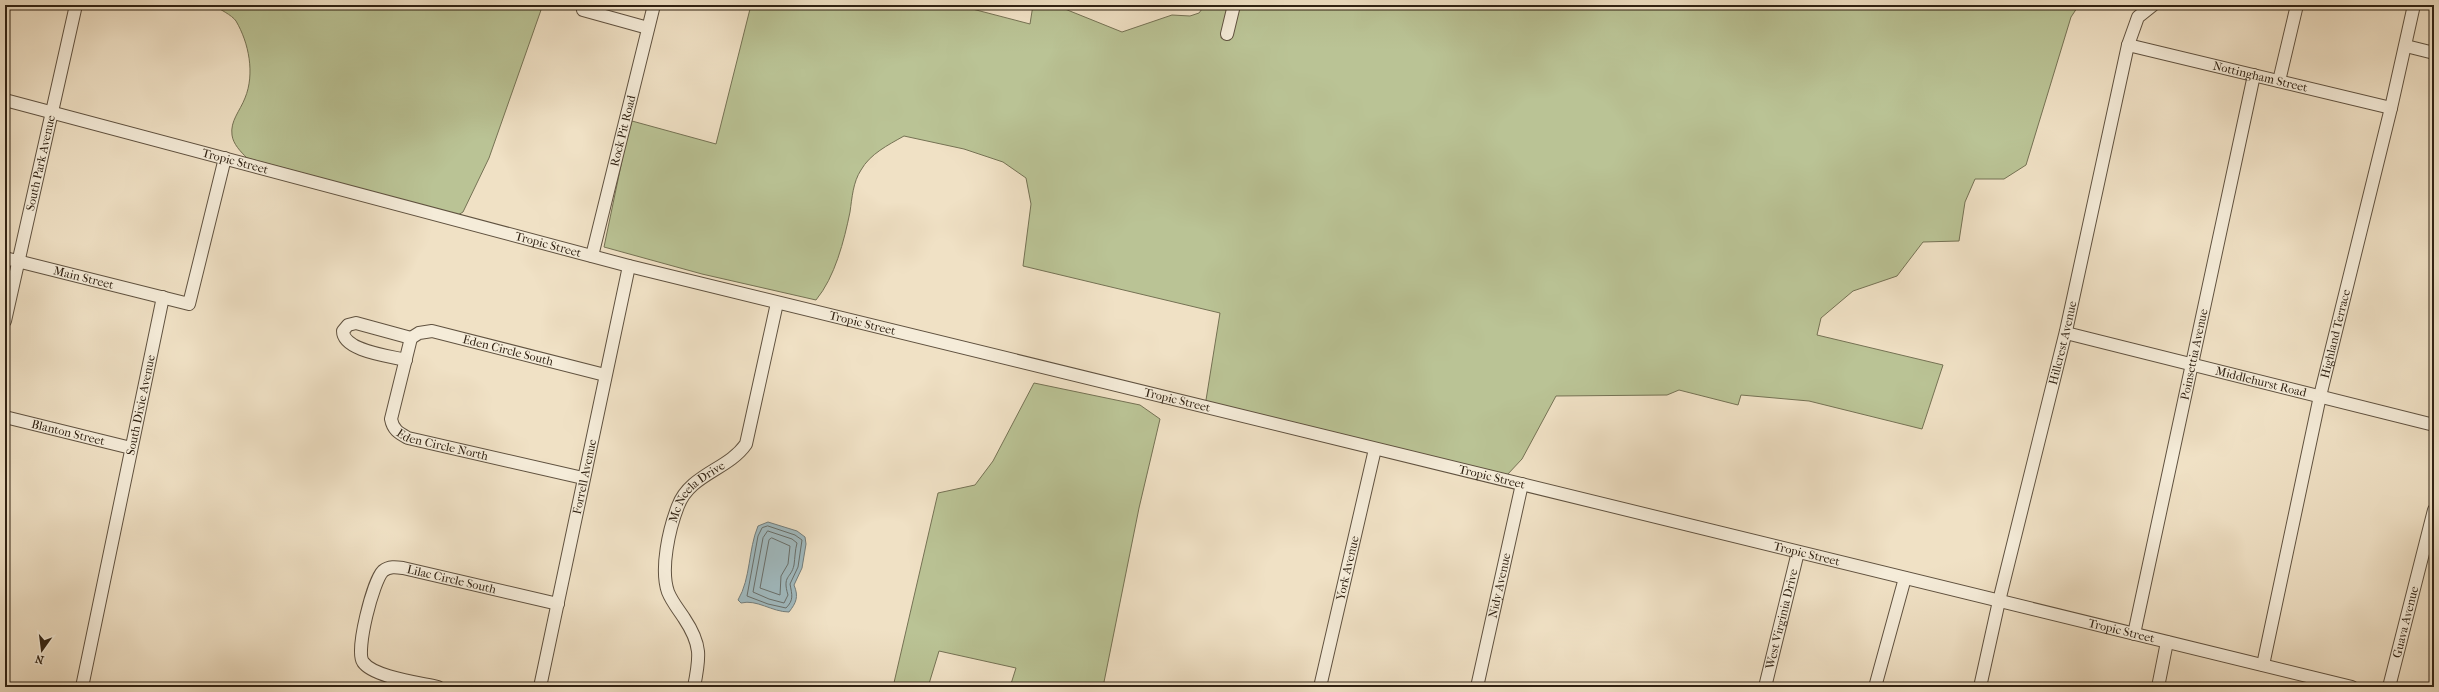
<svg xmlns="http://www.w3.org/2000/svg" width="2439" height="692" viewBox="0 0 2439 692" font-family="'IM FELL French Canon',serif">
<rect width="100%" height="100%" fill="#f0e1c5"/>
<filter id="stains"><feTurbulence type="fractalNoise" baseFrequency=".005" numOctaves="4"/><feColorMatrix values="0 0 0 0 .2 0 0 0 0 .09 0 0 0 0 .02 0 0 0 .5 -.17"/></filter>
<radialGradient id="worn" r=".72"><stop offset=".6" stop-color="#630" stop-opacity="0"/><stop offset="1" stop-color="#630" stop-opacity=".3"/></radialGradient>
<g fill="#bac395" stroke="#757254">
<path d="M213,5H522L541,10L489,158L463,212L458,215L247,158C241,152 233,144 232,135C230,121 240,111 245,98C255,74 249,43 236,21C232,15 219,9 213,5Z"/>
<path d="M751,5H957L1030,24L1033,5H1055L1122,32L1172,15L1190,16L1199,13L1205,5H1229L1221,38L1230,40L1239,5H2079L2071,17L2026,165L2004,179H1975L1965,202L1959,241L1923,242L1897,276L1853,291L1821,318L1817,335L1943,365L1922,429L1809,401L1741,395L1738,405L1679,390L1667,395L1556,396L1522,459L1507,475L1207,402L1206,400L1220,313L1023,266L1031,204L1026,178L1003,162L964,149L904,136C888,145 870,154 861,170C853,182 852,198 850,212C844,241 835,277 816,300L702,274L604,247L625,146L632,121L716,144Z"/>
<path d="M1034,383L1140,405L1160,419L1139,508L1103,687H1010L1016,668L939,651L928,687H893L938,493L975,485L993,461Z"/>
</g>
<path fill="#a0bac0" stroke="#737d7b" d="M768,522L797,531L805,537L806,544L802,568L794,585C799,597 796,603 789,612C772,612 757,599 741,603L738,600C751,578 748,550 758,526Z"/>
<g fill="none" stroke-linecap="round" stroke-linejoin="round">
<g stroke="#686e6a" stroke-width="1">
<path d="M768,526L795,535L802,540L798,567L790,584C792,595 794,600 786,608L768,604L747,596L758,536L762,528Z"/>
<path d="M768,531L792,539L797,543C795,550 795,558 794,565C791,579 782,575 788,595L784,603L769,599L753,592L763,538Z"/>
<path d="M772,538L790,546L788,564L781,576L780,595L760,588L769,540Z"/>
</g>
<defs>
<g id="minor">
<path d="M583,10L648,28"/>
<path d="M1227,34L1234,5"/>
<path id="s1" d="M2128,45L2391,108"/>
<path d="M2406,46L2434,53"/>
<path d="M2279,81L2297,5"/>
<path id="s2" d="M5,100L629,266L2352,687"/>
<path id="s3" d="M592,256L654,5"/>
<path id="s4" d="M5,258L189,304L225,158"/>
<path id="s5" d="M5,321L76,5"/>
<path id="s6" d="M2066,333L2434,425"/>
<path id="s7" d="M411,338L391,419C393,430 399,433 408,438L583,478"/>
<path id="s8" d="M411,338L419,333L432,331L605,375"/>
<path d="M406,360C390,356 343,351 343,331L348,325L356,323L411,338"/>
<path id="s9" d="M5,417L131,448"/>
<path id="s10" d="M2134,634L2254,75"/>
<path id="s11" d="M2263,665L2320,396L2391,108L2414,5"/>
<path id="s12" d="M82,687L163,297"/>
<path id="s13" d="M438,687C421,683 373,677 363,662C355,651 373,581 383,571C389,566 396,567 403,568L558,604"/>
<path id="s14" d="M540,687L629,266"/>
<path id="s15" d="M694,687C700,657 702,645 684,618C679,610 672,602 668,592C660,569 669,529 678,506C690,474 728,470 746,444L777,303"/>
<path id="s16" d="M1320,687L1375,449"/>
<path id="s17" d="M1477,687L1522,484"/>
<path id="s18" d="M1765,687L1798,552"/>
<path d="M1875,687L1905,578"/>
<path id="s19" d="M1980,687L1999,601L2066,331L2128,45L2138,17L2153,5"/>
<path d="M2158,687L2167,642"/>
<path id="s20" d="M2389,687L2434,510"/>
</g>
</defs>
<use href="#minor" stroke="#605240" stroke-width="14"/>
<use href="#minor" stroke="#f5ecd9" stroke-width="12"/>
</g>
<g text-anchor="middle" stroke-width="3" stroke-linejoin="round" paint-order="stroke">
<g font-size="12" fill="#302213" stroke="#f5ecd9">
<text dy="4" stroke="none"><textPath href="#s1" startOffset="136">Nottingham Street</textPath></text>
<text dy="4" stroke="none"><textPath href="#s3" startOffset="129">Rock Pit Road</textPath></text>
<text dy="4" stroke="none"><textPath href="#s2" startOffset="238">Tropic Street</textPath></text>
<text dy="4" stroke="none"><textPath href="#s5" startOffset="162">South Park Avenue</textPath></text>
<text dy="4" stroke="none"><textPath href="#s2" startOffset="562">Tropic Street</textPath></text>
<text dy="4" stroke="none"><textPath href="#s4" startOffset="81">Main Street</textPath></text>
<text dy="4" stroke="none"><textPath href="#s2" startOffset="886">Tropic Street</textPath></text>
<text dy="4" stroke="none"><textPath href="#s11" startOffset="339">Highland Terrace</textPath></text>
<text dy="4" stroke="none"><textPath href="#s19" startOffset="354">Hillcrest Avenue</textPath></text>
<text dy="4" stroke="none"><textPath href="#s8" startOffset="101">Eden Circle South</textPath></text>
<text dy="4" stroke="none"><textPath href="#s10" startOffset="286">Poinsettia Avenue</textPath></text>
<text dy="4" stroke="none"><textPath href="#s6" startOffset="201">Middlehurst Road</textPath></text>
<text dy="4" stroke="none"><textPath href="#s2" startOffset="1210">Tropic Street</textPath></text>
<text dy="4" stroke="none"><textPath href="#s12" startOffset="288">South Dixie Avenue</textPath></text>
<text dy="4" stroke="none"><textPath href="#s9" startOffset="65">Blanton Street</textPath></text>
<text dy="4" stroke="none"><textPath href="#s7" startOffset="145">Eden Circle North</textPath></text>
<text dy="4" stroke="none"><textPath href="#s14" startOffset="215">Forrell Avenue</textPath></text>
<text dy="4" stroke="none"><textPath href="#s2" startOffset="1534">Tropic Street</textPath></text>
<text dy="4" stroke="none"><textPath href="#s15" startOffset="214">Mc Neela Drive</textPath></text>
<text dy="4" stroke="none"><textPath href="#s2" startOffset="1858">Tropic Street</textPath></text>
<text dy="4" stroke="none"><textPath href="#s16" startOffset="122">York Avenue</textPath></text>
<text dy="4" stroke="none"><textPath href="#s13" startOffset="246">Lilac Circle South</textPath></text>
<text dy="4" stroke="none"><textPath href="#s17" startOffset="104">Nidy Avenue</textPath></text>
<text dy="4" stroke="none"><textPath href="#s18" startOffset="70">West Virginia Drive</textPath></text>
<text dy="4" stroke="none"><textPath href="#s20" startOffset="67">Guava Avenue</textPath></text>
<text dy="4" stroke="none"><textPath href="#s2" startOffset="2182">Tropic Street</textPath></text>
</g>
</g>
<rect width="2439" height="692" fill="none" stroke="#f0e1c5" stroke-width="20"/>
<rect x="6" y="6" width="2427" height="680" fill="none" stroke="#302213" stroke-width="2"/>
<rect x="10" y="10" width="2419" height="672" fill="none" stroke="#302213"/>
<g transform="translate(42 650) rotate(194)" stroke="#f5ecd9" stroke-width="3" paint-order="stroke">
<path d="M0-3L7 15L0 10L-7 15Z" fill="#302213"/>
<text y="-6" font-size="11" font-weight="bold" text-anchor="middle" fill="#302213">N</text>
</g>
<rect width="100%" height="100%" filter="url(#stains)"/>
<rect width="100%" height="100%" fill="url(#worn)"/>
</svg>
